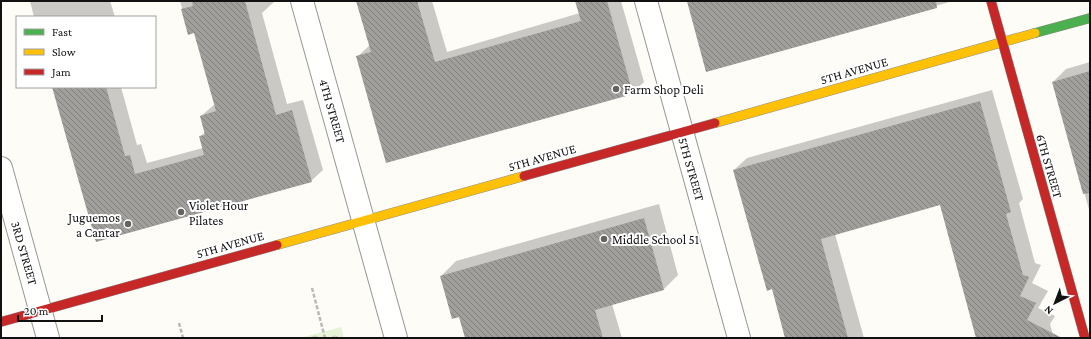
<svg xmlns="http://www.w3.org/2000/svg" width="1091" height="339" viewBox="0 0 1091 339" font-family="'Crimson Pro',serif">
<defs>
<pattern id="park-crowns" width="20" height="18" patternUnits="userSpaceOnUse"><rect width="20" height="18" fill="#e7f3d7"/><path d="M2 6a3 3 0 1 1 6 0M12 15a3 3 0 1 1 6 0" fill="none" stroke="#c5cfb8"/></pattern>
<pattern id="building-back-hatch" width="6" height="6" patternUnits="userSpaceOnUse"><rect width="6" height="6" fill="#a19f9c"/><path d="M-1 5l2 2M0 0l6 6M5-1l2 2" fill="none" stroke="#82807e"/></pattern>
</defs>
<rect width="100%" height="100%" fill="#fdfcf7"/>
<path fill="url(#park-crowns)" d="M341,327L344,338H300Z"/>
<g fill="#0003">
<path d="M30,1H110L115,17H34Z"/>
<path d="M180,1H275L262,13L287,104L303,100L323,170L311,181L97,241L54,87H121L137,145L141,144L147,163L203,148L200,137L205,132L201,116L215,104L195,32L189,33Z"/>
<path d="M357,1H432L447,52L580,13L576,1H621L644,82L632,93L357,57L370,45Z"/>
<path d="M687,1H953L707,70Z"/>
<path d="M1090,62V213L1053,82L1066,69Z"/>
<path d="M992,90L1023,199L1019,203L1035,263L1041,265L1032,283L1048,291L1038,308L1055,316L1050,324L1054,338H977L940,204L835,234L864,338H789L734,170L747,158Z"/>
<path d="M659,204L678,275L664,289L612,304L622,338H466L459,316L441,276L456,261Z"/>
</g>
<g fill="url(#building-back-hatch)">
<path d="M192,1H245L276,115L292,110L312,182L96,242L52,87H106L125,156L130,155L135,174L204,155L199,136L205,135L200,116L216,111L194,33L188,35L181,9L193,6Z"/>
<path d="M356,1H417L435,62L581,21L575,1H607L633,94L386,163L356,56L371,52Z"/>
<path d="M687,1H936L937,8L706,72Z"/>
<path d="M1090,71V193L1083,194L1052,82Z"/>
<path d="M980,101L1011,212L1006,214L1023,275L1029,277L1020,296L1036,303L1027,320L1062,338H976L940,205L821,239L848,338H785L772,289L767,291L733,170Z"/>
<path d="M644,218L664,290L595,310L603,338H465L459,317L452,319L440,276Z"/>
</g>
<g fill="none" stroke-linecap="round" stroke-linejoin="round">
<defs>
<g id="street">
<path d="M302,1L396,338"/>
<path d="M646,1L739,338"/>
<path d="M1,168L48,338"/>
</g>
<path id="fast" d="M1035,33L1090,18"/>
<g id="slow">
<path d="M715,123L1035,33"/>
<path d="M277,245L524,176"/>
</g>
<g id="jam">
<path d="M991,1L1085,338"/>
<path d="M524,176L715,123"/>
<path d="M1,322L277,245"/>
</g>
</defs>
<use href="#street" stroke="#979795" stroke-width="24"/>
<use href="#fast" stroke="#8e8d8b" stroke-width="10"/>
<use href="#slow" stroke="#8e8d8b" stroke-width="10"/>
<use href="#jam" stroke="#8e8d8b" stroke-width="10"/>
<g stroke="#b9b9b8" stroke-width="2.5" stroke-dasharray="4 2" stroke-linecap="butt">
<path d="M312,288L325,338"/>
<path d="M179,323L183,338"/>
</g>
<use href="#street" stroke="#fffffe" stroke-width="22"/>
<use href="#fast" stroke="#4caf50" stroke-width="9"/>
<use href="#slow" stroke="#ffc107" stroke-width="9"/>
<use href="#jam" stroke="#c62828" stroke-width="9"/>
</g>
<g fill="#646362" stroke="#fff" stroke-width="1.5">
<circle cx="616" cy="89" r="4"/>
<circle cx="181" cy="212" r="4"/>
<circle cx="128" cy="224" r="4"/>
<circle cx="604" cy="239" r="4"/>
</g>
<g text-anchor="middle" stroke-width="4" stroke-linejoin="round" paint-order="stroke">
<g font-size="13" fill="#111" stroke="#fff">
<text transform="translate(854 70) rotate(-16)" y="5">5TH AVENUE</text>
<text transform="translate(333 111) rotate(74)" y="5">4TH STREET</text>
<text transform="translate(542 157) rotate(-16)" y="5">5TH AVENUE</text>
<text transform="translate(1050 166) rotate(74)" y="5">6TH STREET</text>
<text transform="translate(692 169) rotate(74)" y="5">5TH STREET</text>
<text transform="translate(230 244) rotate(-16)" y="5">5TH AVENUE</text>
<text transform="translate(25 253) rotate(74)" y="5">3RD STREET</text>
</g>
<g font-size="13" fill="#111" stroke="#fff" text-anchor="start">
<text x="624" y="94">Farm Shop Deli</text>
<text x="189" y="210">Violet Hour<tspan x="189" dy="15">Pilates</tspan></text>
<text x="120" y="222" text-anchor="end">Juguemos<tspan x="120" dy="15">a Cantar</tspan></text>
<text x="612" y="244">Middle School 51</text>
</g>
</g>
<rect width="1091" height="339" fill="none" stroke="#111111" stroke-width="4"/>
<rect x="16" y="16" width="140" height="72" fill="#ffffff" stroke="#a0a0a0"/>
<rect x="24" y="29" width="20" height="6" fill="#4caf50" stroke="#a0a0a0"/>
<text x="52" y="36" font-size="12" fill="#111111">Fast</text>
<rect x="24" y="49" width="20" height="6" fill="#ffc107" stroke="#a0a0a0"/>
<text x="52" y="56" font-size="12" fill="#111111">Slow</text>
<rect x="24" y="69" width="20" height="6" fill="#c62828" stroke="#a0a0a0"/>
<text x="52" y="76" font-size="12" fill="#111111">Jam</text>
<g transform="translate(1055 303) rotate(222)" stroke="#ffffff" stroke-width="3" paint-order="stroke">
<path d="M0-3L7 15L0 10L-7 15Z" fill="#111111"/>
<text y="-6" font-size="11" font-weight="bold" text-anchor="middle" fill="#111111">N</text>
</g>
<path d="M18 315v6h84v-6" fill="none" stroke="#111111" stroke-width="2"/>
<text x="24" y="315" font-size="12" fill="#111111" stroke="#ffffff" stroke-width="3" paint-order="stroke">20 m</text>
</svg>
